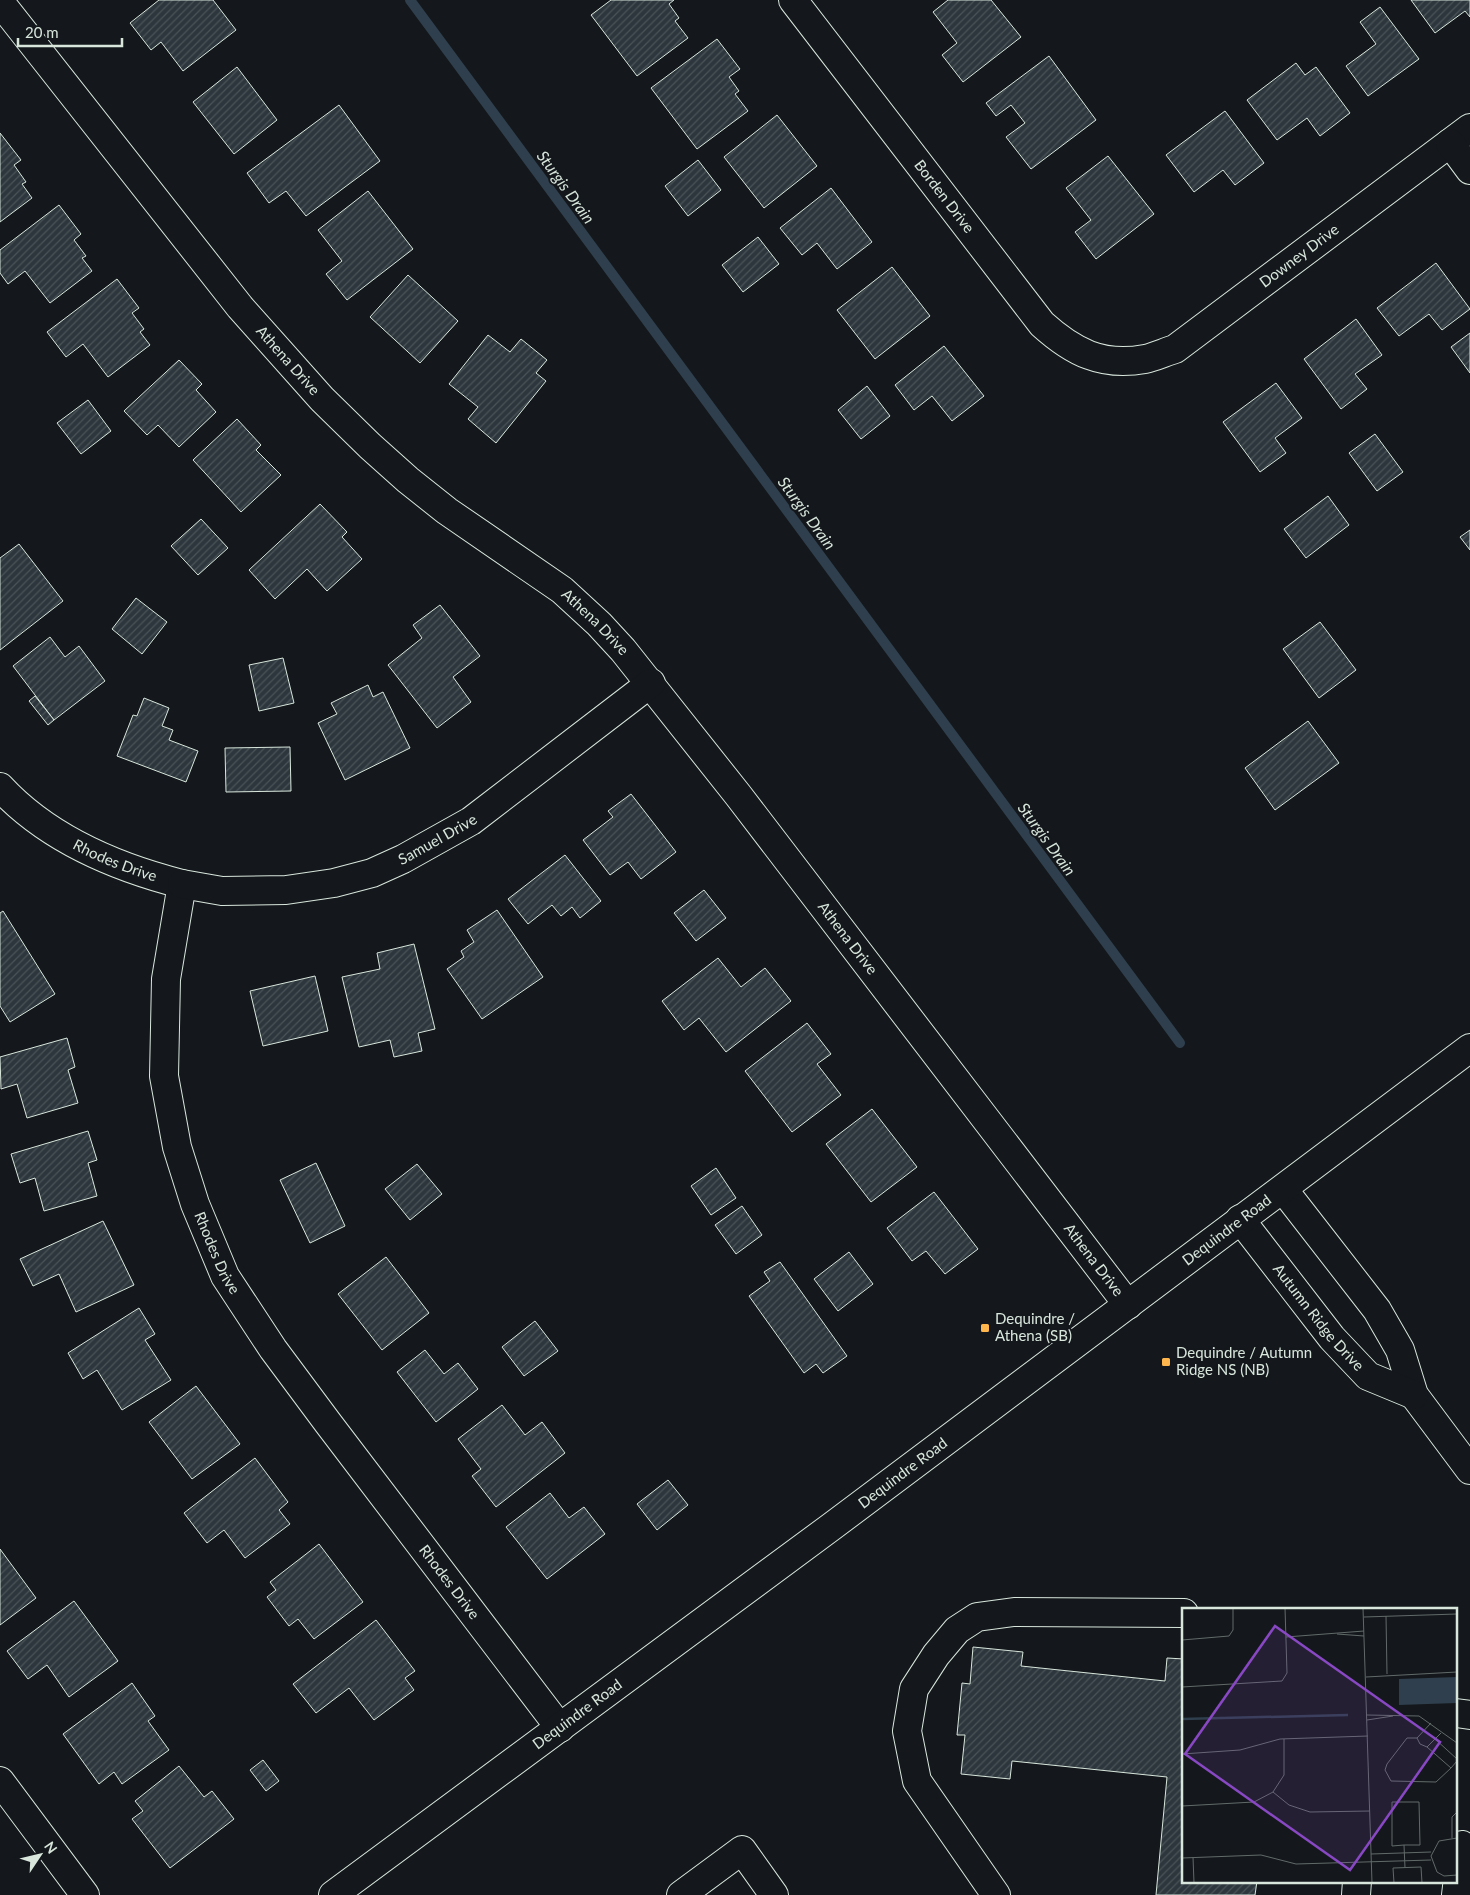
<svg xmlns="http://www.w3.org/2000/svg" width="1470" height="1895" viewBox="0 0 1470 1895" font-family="Lato,sans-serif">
<defs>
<pattern id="building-hatch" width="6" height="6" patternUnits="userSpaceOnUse" patternTransform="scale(1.25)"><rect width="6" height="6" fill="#2c363c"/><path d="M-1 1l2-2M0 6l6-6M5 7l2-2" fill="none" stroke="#4a5358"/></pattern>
</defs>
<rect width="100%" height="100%" fill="#14181c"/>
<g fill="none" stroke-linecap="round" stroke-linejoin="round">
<path stroke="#2f3f4d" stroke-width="10" d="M410,0L1180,1043"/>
</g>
<g fill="url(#building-hatch)" stroke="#d8e6dc">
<path d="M159,0H213L236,30L183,71L161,42L151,50L130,23Z"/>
<path d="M611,0H674L669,4L679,18L675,21L688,38L637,76L591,15Z"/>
<path d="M948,0H991L1021,37L963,82L942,55L957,43L933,12Z"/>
<path d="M1411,0H1470V17L1465,11L1435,33Z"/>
<path d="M1380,7L1419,59L1368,96L1346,66L1376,44L1360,22Z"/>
<path d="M717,39L740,69L729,77L739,91L735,94L748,111L697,149L651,88Z"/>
<path d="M1049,56L1096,120L1031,169L1006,137L1025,123L1011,105L996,116L986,103Z"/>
<path d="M1296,63L1305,75L1316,67L1350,113L1320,136L1307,118L1277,140L1247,100Z"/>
<path d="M237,67L277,120L234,154L193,102Z"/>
<path d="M339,105L380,161L306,216L286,191L269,203L247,173Z"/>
<path d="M1225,111L1264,163L1235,185L1223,170L1194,192L1166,155Z"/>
<path d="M777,115L817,166L764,208L724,157Z"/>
<path d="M0,133L21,160L14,165L26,182L22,184L32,198L0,222Z"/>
<path d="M1108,156L1154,214L1096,259L1075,232L1091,220L1066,188Z"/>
<path d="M698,160L721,190L688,216L665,186Z"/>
<path d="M831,188L872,242L837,269L817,243L802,255L780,228Z"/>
<path d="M368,191L413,249L347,300L326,274L342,261L318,230Z"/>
<path d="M59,205L81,234L74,240L86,256L82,258L92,271L50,303L25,271L8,284L0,273V250Z"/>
<path d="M758,237L779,264L743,292L722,265Z"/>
<path d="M1436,263L1470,309L1442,330L1429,314L1399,336L1377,308Z"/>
<path d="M892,267L930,316L875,359L837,310Z"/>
<path d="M408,275L458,321L420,363L370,317Z"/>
<path d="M117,279L139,308L132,313L144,329L140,332L150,345L108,377L83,344L66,357L47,332Z"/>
<path d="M1356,319L1382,355L1355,374L1367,389L1341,409L1304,359Z"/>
<path d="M1470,333V373L1451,347Z"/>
<path d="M488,335L510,352L521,339L547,360L536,373L546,381L496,443L468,419L478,407L449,384Z"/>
<path d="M944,346L984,396L952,421L932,396L914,410L895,385Z"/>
<path d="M179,360L202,384L196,390L216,412L179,447L158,425L147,435L124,411Z"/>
<path d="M1276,383L1302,418L1275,438L1286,453L1260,472L1223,422Z"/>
<path d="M867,386L890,416L861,439L838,410Z"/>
<path d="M88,400L111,431L81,454L57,423Z"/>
<path d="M237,419L261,445L256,450L281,475L241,512L193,460Z"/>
<path d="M1375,434L1403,472L1377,491L1349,453Z"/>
<path d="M1328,496L1349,525L1306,558L1284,529Z"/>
<path d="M320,504L347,532L342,537L362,559L327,591L307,569L275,599L249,570Z"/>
<path d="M201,519L228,548L198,575L171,546Z"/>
<path d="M1470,530V550L1460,537Z"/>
<path d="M19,544L63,601L0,650V558Z"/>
<path d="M136,598L167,622L142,654L112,629Z"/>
<path d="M440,605L480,656L453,677L471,702L437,728L388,665L422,638L413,625Z"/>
<path d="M1320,622L1356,670L1319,698L1283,649Z"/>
<path d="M50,637L65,657L79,646L105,681L54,720L13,666Z"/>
<path d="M283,658L294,703L259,711L249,665Z"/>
<path d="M368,685L373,697L383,692L410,748L345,780L318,723L337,714L331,703Z"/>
<path d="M35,696L54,720L48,725L29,701Z"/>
<path d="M144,698L169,708L162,726L173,730L169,740L198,751L186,782L117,756L133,715L137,716Z"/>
<path d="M1308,721L1339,763L1275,810L1245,768Z"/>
<path d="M290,747L291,791L226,792L225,748Z"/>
<path d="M631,794L676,852L641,879L628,862L610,875L583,840L613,817L608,811Z"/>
<path d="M565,855L601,901L580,918L572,907L561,916L552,905L528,924L508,899Z"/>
<path d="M704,890L726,918L696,941L674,913Z"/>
<path d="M497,910L543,977L482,1019L447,969L464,957L461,951L474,942L467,930Z"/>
<path d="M3,911L55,994L10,1022L0,1006V913Z"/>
<path d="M414,944L435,1029L418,1033L422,1051L394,1057L390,1040L359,1047L342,977L380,969L377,953Z"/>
<path d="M718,958L741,987L765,968L791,1001L726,1052L699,1018L684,1030L662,1001Z"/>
<path d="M315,976L328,1031L263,1046L250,991Z"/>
<path d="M807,1023L831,1054L817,1064L841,1095L792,1132L745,1071Z"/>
<path d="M67,1038L75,1067L68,1070L78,1103L27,1118L17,1084L1,1089L0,1057Z"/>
<path d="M872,1109L917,1167L871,1202L826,1144Z"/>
<path d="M88,1131L97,1160L88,1163L97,1196L44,1211L35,1178L20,1183L11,1154Z"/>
<path d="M316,1163L345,1226L310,1243L280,1180Z"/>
<path d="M417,1164L442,1194L410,1220L385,1189Z"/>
<path d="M716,1168L736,1198L711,1215L691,1186Z"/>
<path d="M934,1192L978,1249L945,1274L926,1251L912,1261L887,1228Z"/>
<path d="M742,1206L762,1235L736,1254L715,1225Z"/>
<path d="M103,1221L134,1285L76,1312L59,1274L33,1286L20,1259Z"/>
<path d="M849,1252L873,1284L838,1311L814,1279Z"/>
<path d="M386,1257L429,1313L382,1350L338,1294Z"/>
<path d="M780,1262L847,1356L823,1373L816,1364L804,1373L749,1296L770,1281L764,1272Z"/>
<path d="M139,1308L155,1334L145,1340L171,1380L122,1410L97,1370L83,1379L68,1353Z"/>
<path d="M535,1321L558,1351L524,1376L502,1347Z"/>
<path d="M425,1350L444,1374L458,1363L478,1389L436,1422L397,1372Z"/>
<path d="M196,1386L240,1444L192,1479L149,1422Z"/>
<path d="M502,1405L525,1435L542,1422L565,1453L496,1507L472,1476L481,1469L458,1439Z"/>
<path d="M255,1458L288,1502L279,1510L290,1524L245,1558L224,1530L207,1543L184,1513Z"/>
<path d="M668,1480L688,1505L657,1530L637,1504Z"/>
<path d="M550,1493L569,1518L584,1507L605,1534L547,1579L506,1527Z"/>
<path d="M319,1544L363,1602L314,1639L298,1619L289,1626L267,1597L276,1590L270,1582Z"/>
<path d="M0,1549L36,1598L0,1625Z"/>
<path d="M74,1601L118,1661L69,1697L47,1665L28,1679L7,1651Z"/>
<path d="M376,1620L415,1671L405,1678L414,1690L374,1720L349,1688L316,1713L293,1684Z"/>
<path d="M973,1647L1023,1652L1021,1666L1165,1681L1167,1658L1184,1659V1881H1257L1255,1895H1156L1167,1777L1012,1761L1010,1779L961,1774L965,1735H957L962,1683L970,1684Z"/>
<path d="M132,1683L155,1716L148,1721L169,1750L122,1784L114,1772L99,1784L63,1734Z"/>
<path d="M263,1760L279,1781L266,1791L250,1770Z"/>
<path d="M179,1766L204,1797L212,1791L234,1819L170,1868L132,1819L143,1811L135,1801Z"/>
</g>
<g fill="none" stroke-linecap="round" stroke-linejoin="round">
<defs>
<g id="minor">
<path id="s1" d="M793,0L1042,324C1073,352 1102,367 1145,359C1155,357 1165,352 1175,349L1470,128"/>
<path id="s2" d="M0,2L240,307L322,399L370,446L408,480L447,511L562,590L599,624L623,650L738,795L1128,1305"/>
<path d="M1450,143L1470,170"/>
<path id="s3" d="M0,787C48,839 115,867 182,884L166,979L164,1076L177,1147L195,1204L225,1276L273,1349L328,1423L560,1728"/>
<path id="s4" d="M182,884L222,891L286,890L334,883L372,873L403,859L471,821L651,683"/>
<path d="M1283,1189L1377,1310L1400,1350L1414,1395L1470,1470"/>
<path id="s5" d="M1240,1219L1332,1338L1368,1376L1414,1395"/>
<path d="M1456,1713L1470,1715"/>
<path d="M0,1781L85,1895"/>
<path d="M681,1895L742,1850L774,1895"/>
<path d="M996,1895L917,1781L907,1731L914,1689L936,1655L957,1630L977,1617L1014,1612L1184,1613"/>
<path d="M1356,1895L1357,1881"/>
<path d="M1456,1895L1462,1845"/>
</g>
<g id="major">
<path id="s6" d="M333,1895L831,1527L1470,1048"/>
</g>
</defs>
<use href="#minor" stroke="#d8e6dc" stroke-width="30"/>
<use href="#major" stroke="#d8e6dc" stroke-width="30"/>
<use href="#minor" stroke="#14181c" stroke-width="28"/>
<use href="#major" stroke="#14181c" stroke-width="28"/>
</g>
<g fill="#ffb74d" stroke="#14181c" stroke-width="2">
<rect x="980" y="1323" width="10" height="10" rx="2.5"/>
<rect x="1161" y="1357" width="10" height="10" rx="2.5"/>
</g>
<g text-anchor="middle" stroke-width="4" stroke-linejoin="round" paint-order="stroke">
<g font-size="15" fill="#d8e6dc" stroke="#14181c">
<text dy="5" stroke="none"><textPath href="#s1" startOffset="248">Borden Drive</textPath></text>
<text dy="5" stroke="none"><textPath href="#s1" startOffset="709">Downey Drive</textPath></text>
<text dy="5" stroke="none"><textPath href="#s2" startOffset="460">Athena Drive</textPath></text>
<text dy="5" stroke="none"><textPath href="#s2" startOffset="865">Athena Drive</textPath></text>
<text dy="5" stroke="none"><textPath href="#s4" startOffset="266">Samuel Drive</textPath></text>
<text dy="5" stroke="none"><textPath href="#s3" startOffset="138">Rhodes Drive</textPath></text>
<text dy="5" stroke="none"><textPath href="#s2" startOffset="1270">Athena Drive</textPath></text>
<text dy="5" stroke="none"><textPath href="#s6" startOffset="1114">Dequindre Road</textPath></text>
<text dy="5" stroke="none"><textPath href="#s3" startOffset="588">Rhodes Drive</textPath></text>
<text dy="5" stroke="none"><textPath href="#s2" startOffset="1675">Athena Drive</textPath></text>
<text dy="5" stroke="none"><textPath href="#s5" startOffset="126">Autumn Ridge Drive</textPath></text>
<text dy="5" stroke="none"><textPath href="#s6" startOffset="709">Dequindre Road</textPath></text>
<text dy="5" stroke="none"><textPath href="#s3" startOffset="992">Rhodes Drive</textPath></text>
<text dy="5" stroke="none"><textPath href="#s6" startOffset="304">Dequindre Road</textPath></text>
</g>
<g font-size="15" fill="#d8e6dc" stroke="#14181c" text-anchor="start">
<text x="995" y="1324">Dequindre /<tspan x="995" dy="17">Athena (SB)</tspan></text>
<text x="1176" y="1358">Dequindre / Autumn<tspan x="1176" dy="17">Ridge NS (NB)</tspan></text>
</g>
<g font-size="16" font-style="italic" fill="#d8e6dc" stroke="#14181c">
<text transform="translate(566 187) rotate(54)" y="6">Sturgis Drain</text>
<text transform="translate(807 513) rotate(54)" y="6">Sturgis Drain</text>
<text transform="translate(1047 839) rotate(54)" y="6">Sturgis Drain</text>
</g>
</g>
<g transform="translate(1182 1608)">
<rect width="275" height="275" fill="#14181c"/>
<path d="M275,69V95L217,97V71Z" fill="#2f3f4d"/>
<path fill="none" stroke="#2f3f4d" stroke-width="2.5" d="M0,111L166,107"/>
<path fill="none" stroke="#626a69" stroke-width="1" d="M181,0L190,275M204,8L205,66M182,9L275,6M155,26L182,28M104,29L182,23M0,32L47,28L51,22V0M184,69L275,64M0,79L100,73L105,65L103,0M185,107L237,108L275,135M185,112L211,108M249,115L235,130L238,136L245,139L259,125M235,130H225L205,156L203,162L209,173L254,174L269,160M253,131L275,151M245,139L269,160L275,153M0,146L58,142L98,131L186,128M91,184L102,167V131M0,198L72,194L91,184L107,197L128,204L188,203M270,230V209L275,204M275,230L257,233L249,248L255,264L262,268L275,267M222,237H238L237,194H210V238L222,237L223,260M189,246L249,244M11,249L12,275M0,250L79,247L114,256L249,252M212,275L211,260L239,259L240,275"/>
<path fill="#8948c3" fill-opacity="0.15" stroke="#8948c3" stroke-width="2.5" d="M93,18L258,134L168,262L3,146Z"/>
<rect width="275" height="275" fill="none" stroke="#d8e6dc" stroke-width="2.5"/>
</g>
<g transform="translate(40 1855) rotate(55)" stroke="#14181c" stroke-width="4" paint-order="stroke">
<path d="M0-4L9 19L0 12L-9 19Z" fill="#d8e6dc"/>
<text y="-8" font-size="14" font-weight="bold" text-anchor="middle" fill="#d8e6dc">N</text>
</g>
<path d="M18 38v8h104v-8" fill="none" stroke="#d8e6dc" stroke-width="2.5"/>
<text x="25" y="38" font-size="15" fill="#d8e6dc" stroke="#14181c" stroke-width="4" paint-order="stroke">20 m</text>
</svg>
